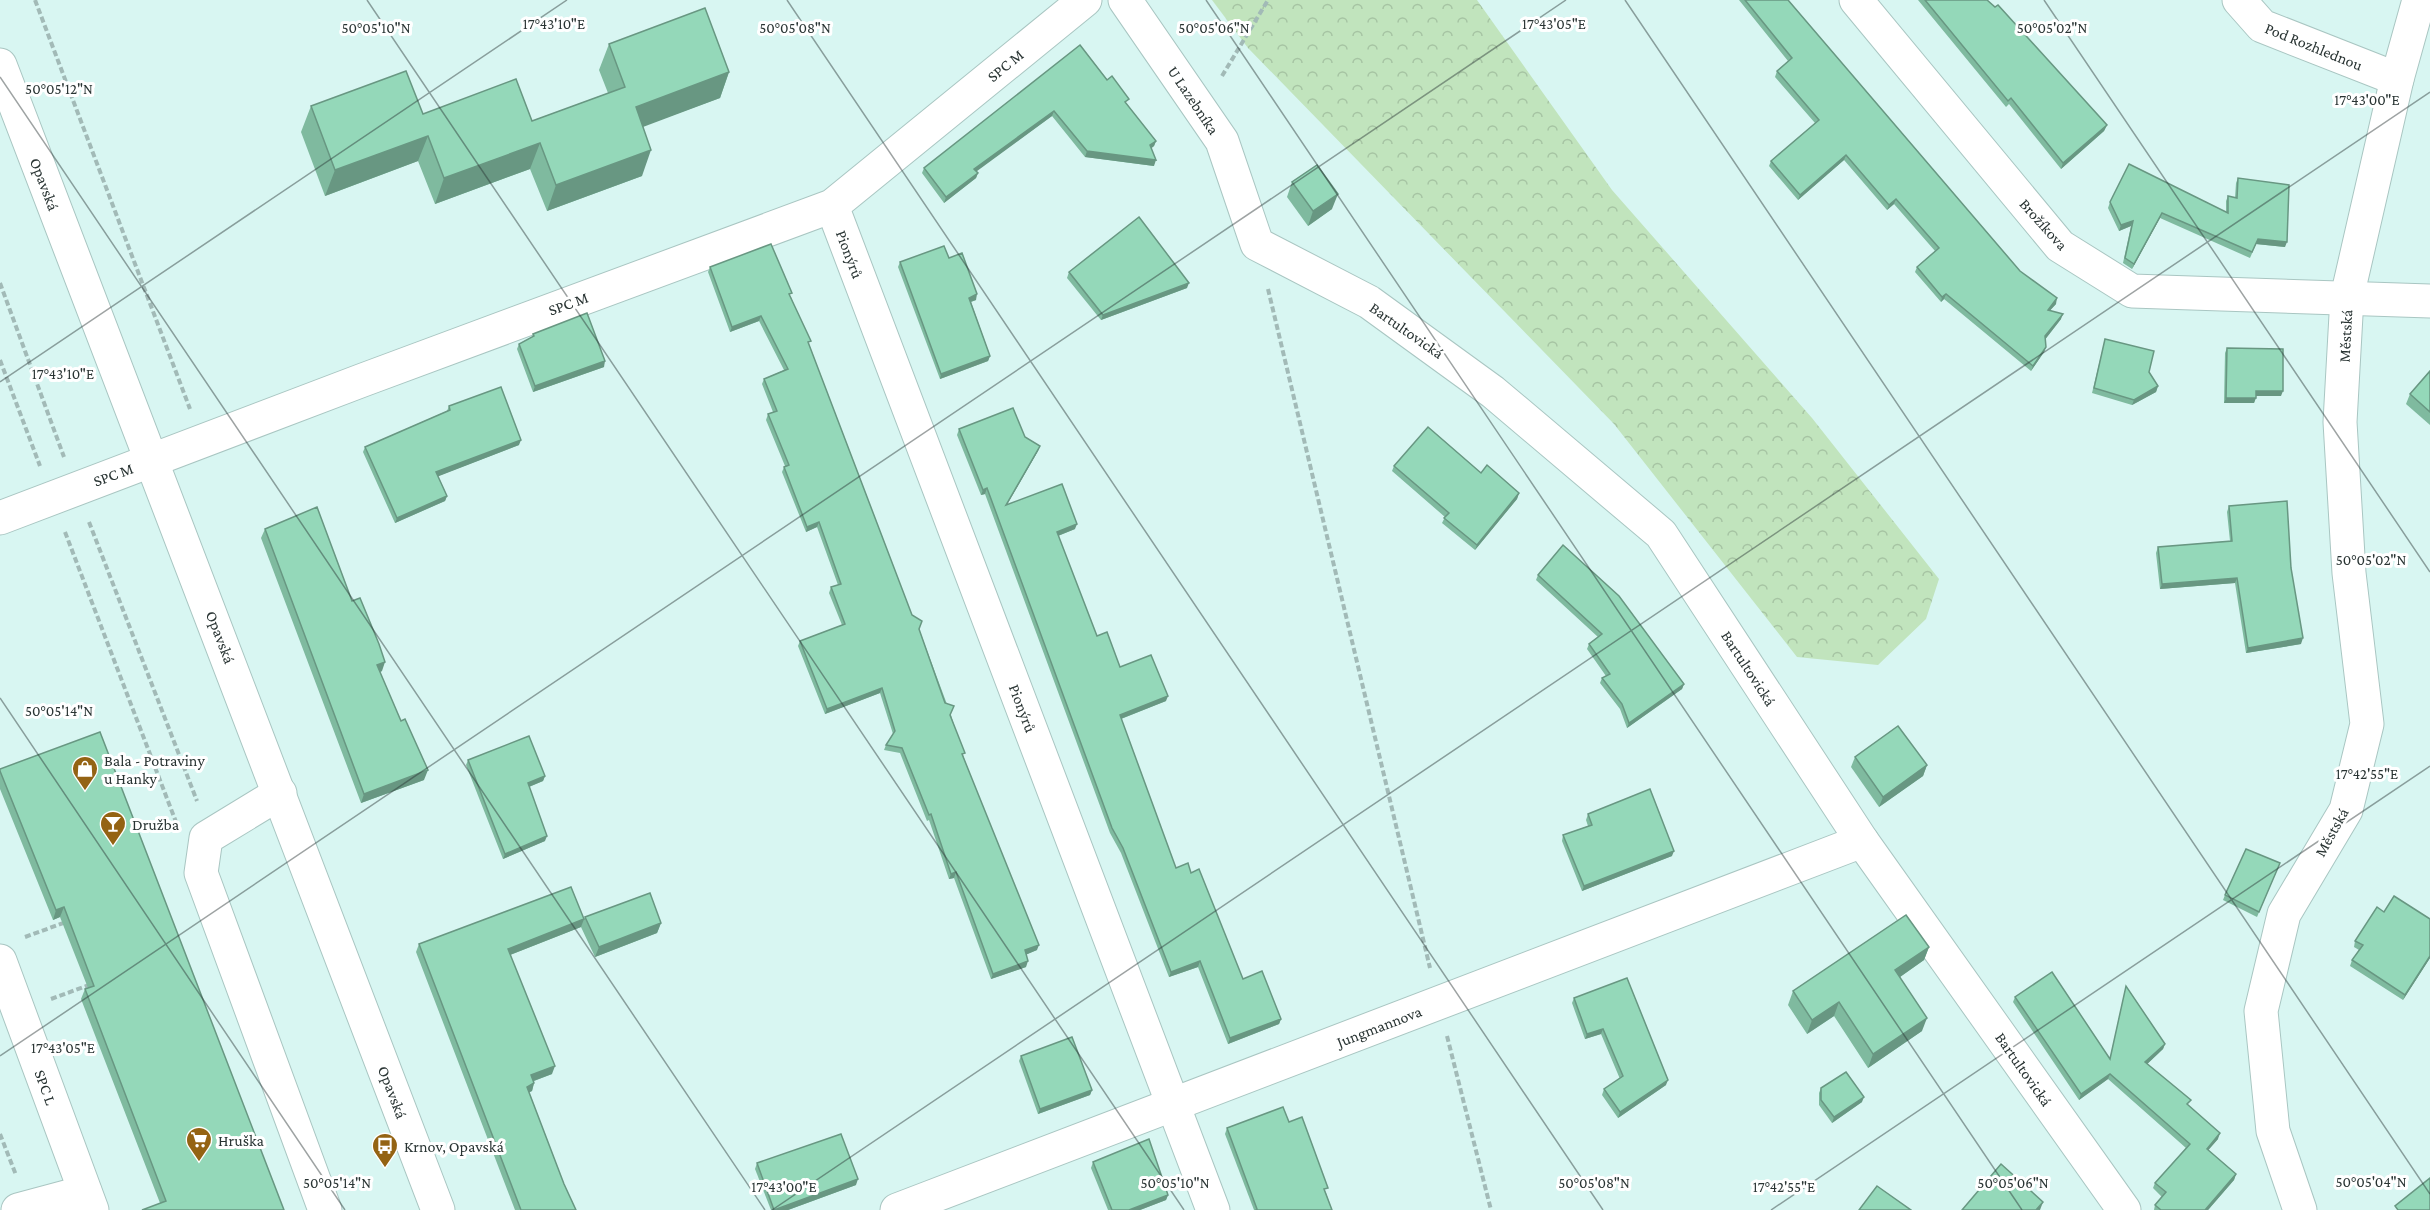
<svg xmlns="http://www.w3.org/2000/svg" width="2430" height="1210" viewBox="0 0 2430 1210" font-family="'Crimson Pro',serif">
<defs>
<pattern id="forest-crowns" width="20" height="18" patternUnits="userSpaceOnUse" patternTransform="scale(1.5)"><rect width="20" height="18" fill="#c1e4bd"/><path d="M2 6a3 3 0 1 1 6 0M12 15a3 3 0 1 1 6 0" fill="none" stroke="#a6c4a3"/></pattern>
</defs>
<rect width="100%" height="100%" fill="#d8f6f2"/>
<path fill="url(#forest-crowns)" d="M1212,0H1477L1612,190L1812,418L1939,579L1926,619L1878,665L1797,657L1614,424L1248,48Z"/>
<g fill="none" stroke-linecap="round" stroke-linejoin="round">
<defs>
<g id="minor">
<path d="M1125,0L1222,141L1257,244L1369,302L1493,392L1661,534L1862,841L2124,1210"/>
<path d="M1856,0L2060,246L2132,291L2430,301"/>
<path d="M2239,0L2262,26L2397,79"/>
<path d="M832,206L1213,1210"/>
<path d="M0,518L363,380L832,206L1085,0"/>
<path d="M280,793L206,838L201,873L325,1210"/>
<path d="M0,961L92,1210"/>
<path d="M18,1210L85,1192"/>
<path d="M897,1210L1862,841"/>
<path d="M2300,1210L2273,1131L2261,1011L2284,914L2346,810L2367,724L2349,573L2340,422L2347,297L2397,79L2419,0"/>
</g>
<path id="major" d="M0,65L438,1210"/>
</defs>
<use href="#minor" stroke="#a9c6c2" stroke-width="35"/>
<use href="#major" stroke="#a9c6c2" stroke-width="35"/>
<g stroke="#a2bab7" stroke-width="4" stroke-dasharray="6 3" stroke-linecap="butt">
<path d="M35,0L190,409"/>
<path d="M1222,76L1268,0"/>
<path d="M0,283L64,457"/>
<path d="M1268,289L1430,968"/>
<path d="M0,360L40,466"/>
<path d="M89,522L197,801"/>
<path d="M65,532L176,822"/>
<path d="M25,937L66,922"/>
<path d="M51,999L89,985"/>
<path d="M1447,1036L1491,1210"/>
<path d="M0,1134L16,1175"/>
</g>
<use href="#minor" stroke="#fff" stroke-width="33"/>
<use href="#major" stroke="#fff" stroke-width="33"/>
</g>
<g fill="#7fba9f">
<path d="M1739,0H1788L2020,271L2056,304L2050,310L2061,319L2046,338V347L2044,352L2031,371L1944,299L1941,302L1915,272L1917,267L1935,251L1894,204L1887,210L1844,160L1798,200L1769,166L1771,161L1815,123L1775,77L1777,71L1788,61Z"/>
<path d="M1918,0H1987L2107,125L2104,131L2061,169L2009,104L2006,107Z"/>
<path d="M609,44L729,72L720,98L643,126L642,176L547,211L530,169L435,204L418,161L325,196L301,132L311,106L532,121L608,93L599,70Z"/>
<path d="M1080,45L1156,141L1154,146L1151,148L1154,166L1085,157L1052,116L976,171L978,173L976,178L944,203L922,173L924,168Z"/>
<path d="M2238,178L2285,247L2256,244L2250,258L2160,218L2132,269L2123,263L2131,226L2119,231L2108,208L2110,202L2226,212V201L2228,196L2235,198L2236,183Z"/>
<path d="M1292,182L1332,209L1308,226L1287,197Z"/>
<path d="M949,258L976,300L971,302L990,356L988,361L940,379L898,267L900,262Z"/>
<path d="M710,267L791,297L912,615L919,629L951,715L964,758L1037,950L1027,954L1026,967L991,979L954,878L949,879L929,820L927,821L900,753L884,750L886,745L893,734L880,693L825,714L798,646L800,641L842,625L829,593L831,587L838,585L817,527L806,532L782,472L784,467L785,466L766,420L768,414L773,412L762,384L764,379L784,370L759,321L730,332L708,272Z"/>
<path d="M1069,272L1187,288L1101,320L1067,278Z"/>
<path d="M533,334L604,367L533,392L517,349L519,344L532,337Z"/>
<path d="M2105,339L2149,372L2158,386L2156,392L2132,405L2092,393Z"/>
<path d="M2227,348L2281,396H2256L2254,403H2224L2225,353Z"/>
<path d="M2430,371V425L2406,404L2410,394Z"/>
<path d="M449,406L519,445L438,476L447,496L445,501L395,523L363,452L365,447L447,411Z"/>
<path d="M959,429L1025,437L1040,446L1038,451L1007,504L1075,529L1058,536L1097,636L1120,667L1166,701L1121,719L1176,868L1191,873L1243,979L1281,1019L1279,1024L1228,1044L1198,967L1169,977L1121,853L1110,833L985,494L981,495L957,435Z"/>
<path d="M1394,466L1519,493L1517,499L1475,550L1442,523L1445,517L1392,471Z"/>
<path d="M2229,506L2291,568L2301,644L2246,653L2235,583L2160,589L2156,553L2158,547L2230,541L2227,512Z"/>
<path d="M265,529L352,601L382,671L380,672L424,780L361,803L261,538Z"/>
<path d="M1538,575L1684,684L1682,689L1627,728L1620,709L1600,683L1602,678L1606,676L1587,649L1589,644L1598,637L1536,580Z"/>
<path d="M1855,757L1927,765L1923,776L1879,807L1851,767Z"/>
<path d="M468,760L545,776L543,781L529,787L545,841L503,859L466,765Z"/>
<path d="M0,769L284,1210L160,1203L81,999L85,989L88,988L60,917L53,920L0,789Z"/>
<path d="M1588,814L1672,856L1582,891L1562,841L1563,835L1588,826L1586,820Z"/>
<path d="M2280,863L2257,917L2223,900L2225,895Z"/>
<path d="M2384,912L2430,919V958L2403,1000L2350,966L2352,960L2359,950L2354,947L2355,941Z"/>
<path d="M585,917L661,923L657,933L595,957L581,927L510,955L552,1074L534,1081V1083L532,1091L529,1092L564,1184L576,1210H515L416,952L419,944L584,919Z"/>
<path d="M1929,947L1924,960L1900,977L1922,1031L1868,1068L1834,1016L1807,1034L1788,1005L1793,991Z"/>
<path d="M2126,986L2165,1044L2163,1049L2147,1064L2189,1106L2218,1139L2208,1150L2236,1174L2234,1180L2208,1210H2154L2155,1205L2162,1197L2153,1188L2155,1183L2186,1148L2108,1079L2079,1100L2013,1002L2015,997L2110,1058Z"/>
<path d="M1574,998L1666,1085L1618,1118L1602,1095L1604,1089L1620,1079L1601,1034L1585,1039L1572,1003Z"/>
<path d="M1021,1056L1092,1090L1090,1095L1038,1114L1019,1061Z"/>
<path d="M1821,1088L1862,1102L1832,1123L1819,1105V1093Z"/>
<path d="M1289,1122L1326,1193L1332,1210H1254L1225,1134L1227,1128Z"/>
<path d="M1093,1162L1168,1195L1166,1200L1140,1210H1108L1091,1168Z"/>
<path d="M757,1163L856,1185L788,1210H771L755,1169Z"/>
</g>
<g fill="#689782">
<path d="M729,72L720,98L627,133L636,107Z"/>
<path d="M1054,111L1052,116L973,174L974,169Z"/>
<path d="M2107,125L2104,131L2061,169L2063,163Z"/>
<path d="M428,136L418,161L325,196L335,170Z"/>
<path d="M1156,141L1154,146L1148,151L1150,145Z"/>
<path d="M540,143L530,169L435,204L444,178Z"/>
<path d="M651,150L642,176L547,211L556,185Z"/>
<path d="M1087,151L1156,160L1154,166L1085,157Z"/>
<path d="M1846,155L1844,160L1798,200L1800,195Z"/>
<path d="M978,173L976,178L944,203L946,197Z"/>
<path d="M1338,194L1332,209L1308,226L1313,211Z"/>
<path d="M1896,199L1894,204L1887,210L1889,205Z"/>
<path d="M2162,213L2160,218L2132,269L2134,264Z"/>
<path d="M2133,221L2131,226L2119,231L2121,225Z"/>
<path d="M2258,239L2287,242L2285,247L2256,244L2250,258Z"/>
<path d="M1189,283L1187,288L1101,320L1103,315Z"/>
<path d="M977,294L976,300L967,303L969,298Z"/>
<path d="M1946,294L1944,299L1941,302L1942,297Z"/>
<path d="M2057,298L2056,304L2046,315L2048,310Z"/>
<path d="M2063,314L2061,319L2044,341L2045,336Z"/>
<path d="M761,316L759,321L730,332L732,327Z"/>
<path d="M2046,347L2044,352L2031,371L2033,366Z"/>
<path d="M990,356L988,361L940,379L941,374Z"/>
<path d="M605,361L604,367L533,392L535,386Z"/>
<path d="M2158,386L2156,392L2132,405L2134,400Z"/>
<path d="M2256,391H2283L2281,396H2254Z"/>
<path d="M2226,398H2256L2254,403H2224Z"/>
<path d="M521,440L519,445L434,478L436,472Z"/>
<path d="M1040,446L1038,451L1004,510L1006,505Z"/>
<path d="M987,488L985,494L981,495L983,490Z"/>
<path d="M1519,493L1517,499L1475,550L1477,545Z"/>
<path d="M447,496L445,501L395,523L397,518Z"/>
<path d="M819,522L817,527L806,532L807,527Z"/>
<path d="M1077,524L1075,529L1055,537L1057,532Z"/>
<path d="M2237,578L2235,583L2160,589L2162,584Z"/>
<path d="M2303,638L2301,644L2246,653L2248,648Z"/>
<path d="M385,662L382,671L373,675L377,665Z"/>
<path d="M1684,684L1682,689L1627,728L1629,723Z"/>
<path d="M882,688L880,693L825,714L827,709Z"/>
<path d="M1168,696L1166,701L1118,720L1120,715Z"/>
<path d="M1927,765L1923,776L1879,807L1883,797Z"/>
<path d="M428,770L424,780L361,803L364,794Z"/>
<path d="M545,776L543,781L526,788L528,783Z"/>
<path d="M547,836L545,841L503,859L505,854Z"/>
<path d="M1674,851L1672,856L1582,891L1584,886Z"/>
<path d="M956,872L954,878L949,879L951,874Z"/>
<path d="M64,907L60,917L53,920L56,910Z"/>
<path d="M584,919L581,927L505,957L508,949Z"/>
<path d="M661,923L657,933L595,957L599,947Z"/>
<path d="M1039,945L1037,950L1023,956L1025,950Z"/>
<path d="M1929,947L1924,960L1890,984L1895,970Z"/>
<path d="M2430,956V958L2403,1000L2405,995Z"/>
<path d="M1028,961L1026,967L991,979L993,974Z"/>
<path d="M1200,961L1198,967L1169,977L1171,972Z"/>
<path d="M1839,1002L1834,1016L1807,1034L1812,1020Z"/>
<path d="M1927,1018L1922,1031L1868,1068L1873,1054Z"/>
<path d="M1281,1019L1279,1024L1228,1044L1230,1038Z"/>
<path d="M1603,1029L1601,1034L1585,1039L1587,1034Z"/>
<path d="M2165,1044L2163,1049L2143,1068L2145,1062Z"/>
<path d="M555,1066L552,1074L528,1083L531,1075Z"/>
<path d="M2110,1074L2108,1079L2079,1100L2081,1094Z"/>
<path d="M1668,1080L1666,1085L1618,1118L1620,1112Z"/>
<path d="M534,1083L532,1091L524,1095L527,1087Z"/>
<path d="M1092,1090L1090,1095L1038,1114L1040,1109Z"/>
<path d="M1864,1097L1862,1102L1832,1123L1834,1117Z"/>
<path d="M2220,1133L2218,1139L2205,1154L2207,1149Z"/>
<path d="M2236,1174L2234,1180L2208,1210H2205Z"/>
<path d="M858,1179L856,1185L788,1210H775Z"/>
<path d="M1168,1195L1166,1200L1140,1210H1129Z"/>
<path d="M2043,1202L2040,1210H2036Z"/>
</g>
<g fill="#94d8b9" stroke="#689782" stroke-width="1.5">
<path d="M1745,0H1788L2020,271L2057,298L2048,310L2063,314L2045,336L2046,347L2033,366L1946,294L1942,297L1917,267L1939,248L1896,199L1889,205L1846,155L1800,195L1771,161L1819,120L1777,71L1792,58Z"/>
<path d="M1925,0H1987L1995,7L1998,5L2107,125L2063,163L2011,98L2008,101Z"/>
<path d="M705,8L729,72L636,107L651,150L556,185L540,143L444,178L428,136L335,170L311,106L406,71L423,114L516,79L532,121L625,87L609,44Z"/>
<path d="M1080,45L1107,80L1112,76L1129,99L1125,102L1156,141L1150,145L1156,160L1087,151L1054,111L974,169L978,173L946,197L924,168Z"/>
<path d="M2129,164L2228,213V196L2237,198L2238,178L2289,185L2287,242L2258,239L2252,252L2162,213L2134,264L2125,258L2133,221L2121,225L2110,202Z"/>
<path d="M1317,165L1338,194L1313,211L1292,182Z"/>
<path d="M1139,217L1189,283L1103,315L1069,272Z"/>
<path d="M771,244L792,293L789,294L811,341L808,342L912,615L922,621L919,629L945,703L954,706L950,715L965,753L962,754L1039,945L1025,950L1028,961L993,974L956,872L951,874L931,814L929,815L902,748L886,745L895,731L882,688L827,709L800,641L845,624L831,587L841,584L819,522L807,527L784,467L789,465L768,414L777,411L764,379L788,369L761,316L732,327L710,267Z"/>
<path d="M944,246L949,258L962,253L977,294L969,298L990,356L941,374L900,262Z"/>
<path d="M587,313L605,361L535,386L519,344L534,336L533,334Z"/>
<path d="M2105,339L2154,351L2149,372L2158,386L2134,400L2094,388Z"/>
<path d="M2227,348L2283,349V391H2256V398H2226Z"/>
<path d="M2430,371V412L2410,394Z"/>
<path d="M501,387L521,440L436,472L447,496L397,518L365,447L450,410L449,406Z"/>
<path d="M1013,408L1025,437L1040,446L1006,505L1062,484L1077,524L1057,532L1097,636L1107,632L1120,667L1151,655L1168,696L1120,715L1176,868L1188,863L1191,873L1199,869L1243,979L1262,971L1281,1019L1230,1038L1200,961L1171,972L1123,848L1112,828L987,488L983,490L959,429Z"/>
<path d="M1428,427L1481,473L1487,465L1519,493L1477,545L1444,518L1449,513L1394,466Z"/>
<path d="M2287,501L2291,568L2303,638L2248,648L2237,578L2162,584L2158,547L2232,541L2229,506Z"/>
<path d="M317,507L352,601L360,598L379,644L385,662L377,665L401,721L405,719L428,770L364,794L265,529Z"/>
<path d="M1563,545L1619,596L1684,684L1629,723L1622,704L1602,678L1610,674L1589,644L1602,634L1538,575Z"/>
<path d="M1898,726L1927,765L1883,797L1855,757Z"/>
<path d="M100,732L284,1210H142L166,1201L85,989L94,986L64,907L56,910L0,771V769Z"/>
<path d="M529,736L545,776L528,783L547,836L505,854L468,760Z"/>
<path d="M1650,789L1674,851L1584,886L1563,835L1592,825L1588,814Z"/>
<path d="M2246,849L2280,863L2259,912L2225,895Z"/>
<path d="M571,887L584,919L508,949L555,1066L531,1075L534,1083L527,1087L564,1184L576,1210H521L419,944Z"/>
<path d="M650,893L661,923L599,947L585,917Z"/>
<path d="M2394,896L2430,919V956L2405,995L2352,960L2363,945L2355,941L2377,907L2384,912Z"/>
<path d="M1906,915L1929,947L1895,970L1927,1018L1873,1054L1839,1002L1812,1020L1793,991Z"/>
<path d="M2052,972L2110,1059L2126,986L2165,1044L2145,1062L2191,1100L2187,1104L2220,1133L2207,1149L2236,1174L2205,1210H2161L2155,1205L2166,1192L2155,1183L2190,1144L2110,1074L2081,1094L2015,997Z"/>
<path d="M1627,978L1668,1080L1620,1112L1604,1089L1623,1076L1603,1029L1587,1034L1574,998Z"/>
<path d="M1072,1037L1092,1090L1040,1109L1021,1056Z"/>
<path d="M1846,1072L1864,1097L1834,1117L1821,1100V1088Z"/>
<path d="M1283,1107L1289,1122L1302,1117L1328,1188L1324,1189L1332,1210H1256L1257,1209L1227,1128Z"/>
<path d="M841,1134L858,1179L774,1210L757,1163Z"/>
<path d="M1149,1139L1168,1195L1129,1210H1112L1093,1162Z"/>
<path d="M2001,1164L2043,1202L2036,1210H1962Z"/>
<path d="M2430,1178V1210H2398L2395,1206Z"/>
<path d="M1877,1186L1911,1210H1859Z"/>
</g>
<path fill="none" stroke="#293433" stroke-width="1.5" stroke-opacity="0.45" d="M367,0L1184,1210M787,0L1603,1210M1206,0L2022,1210M1625,0L2430,1194M2044,0L2430,572M0,77L765,1210M0,382L567,0M0,698L345,1210M0,1056L1566,0M772,1210L2430,92M1771,1210L2430,766"/>
<defs>
<symbol id="shop-pin" viewBox="-11 -11 22 30"><path d="M0 17L-7.5 6A9.5 9.5 0 1 1 7.5 6Z" fill="#946313" stroke="#fff"/><path d="M-5-2.5h2.3a2.7 3.5 0 0 1 5.4 0H5L5.5 6h-11ZM-1.5-2.5h3a1.5 2.3 0 0 0-3 0Z" fill="#fff"/></symbol>
<symbol id="bar-pin" viewBox="-11 -11 22 30"><path d="M0 17L-7.5 6A9.5 9.5 0 1 1 7.5 6Z" fill="#946313" stroke="#fff"/><path d="M-6-5H6L.8 .8V4.5H3.5V6h-7V4.5H-.8V.8Z" fill="#fff"/></symbol>
<symbol id="supermarket-pin" viewBox="-11 -11 22 30"><path d="M0 17L-7.5 6A9.5 9.5 0 1 1 7.5 6Z" fill="#946313" stroke="#fff"/><path d="M-6-5.5h2.5l.6 2H6L4.5 2H-2.5L-4.4-4H-6ZM-1.5 3.2a1.3 1.3 0 1 0 .1 0ZM3 3.2a1.3 1.3 0 1 0 .1 0Z" fill="#fff"/></symbol>
<symbol id="bus-pin" viewBox="-11 -11 22 30"><path d="M0 17L-7.5 6A9.5 9.5 0 1 1 7.5 6Z" fill="#946313" stroke="#fff"/><path d="M-5-6H5V4H4V6H2V4H-2V6H-4V4H-5ZM-3.5-4V0h7V-4ZM-3.5 1.2v1.5H-2V1.2ZM2 1.2v1.5H3.5V1.2Z" fill="#fff"/></symbol>
</defs>
<g fill-rule="evenodd">
<use href="#shop-pin" x="70" y="754" width="30" height="40"/>
<use href="#bar-pin" x="98" y="809" width="30" height="40"/>
<use href="#supermarket-pin" x="184" y="1125" width="30" height="40"/>
<use href="#bus-pin" x="370" y="1131" width="30" height="40"/>
</g>
<g text-anchor="middle" stroke-width="6" stroke-linejoin="round" paint-order="stroke">
<g font-size="16" fill="#293433" stroke="#fff">
<text transform="translate(2314 46) rotate(22)" y="6">Pod Rozhlednou</text>
<text transform="translate(1005 65) rotate(-39)" y="6">SPC M</text>
<text transform="translate(1194 100) rotate(56)" y="6">U Lazebníka</text>
<text transform="translate(45 184) rotate(69)" y="6">Opavská</text>
<text transform="translate(2044 224) rotate(48)" y="6">Brožíkova</text>
<text transform="translate(850 254) rotate(69)" y="6">Pionýrů</text>
<text transform="translate(568 303) rotate(-20)" y="6">SPC M</text>
<text transform="translate(1407 330) rotate(35)" y="6">Bartultovická</text>
<text transform="translate(2345 336) rotate(-87)" y="6">Městská</text>
<text transform="translate(113 474) rotate(-20)" y="6">SPC M</text>
<text transform="translate(221 637) rotate(69)" y="6">Opavská</text>
<text transform="translate(1749 668) rotate(57)" y="6">Bartultovická</text>
<text transform="translate(1023 708) rotate(69)" y="6">Pionýrů</text>
<text transform="translate(2331 832) rotate(-61)" y="6">Městská</text>
<text transform="translate(1379 1026) rotate(-21)" y="6">Jungmannova</text>
<text transform="translate(2024 1069) rotate(55)" y="6">Bartultovická</text>
<text transform="translate(46 1087) rotate(70)" y="6">SPC L</text>
<text transform="translate(393 1092) rotate(69)" y="6">Opavská</text>
</g>
<g font-size="16" fill="#293433" stroke="#fff" text-anchor="start">
<text x="104" y="766">Bala - Potraviny<tspan x="104" dy="18">u Hanky</tspan></text>
<text x="132" y="830">Družba</text>
<text x="218" y="1146">Hruška</text>
<text x="404" y="1152">Krnov, Opavská</text>
</g>
</g>
<g font-size="15" text-anchor="middle" fill="#293433" stroke="#fff" stroke-width="6" stroke-linejoin="round" paint-order="stroke">
<text x="554" y="29">17°43'10"E</text>
<text x="1554" y="29">17°43'05"E</text>
<text x="376" y="33">50°05'10"N</text>
<text x="795" y="33">50°05'08"N</text>
<text x="1214" y="33">50°05'06"N</text>
<text x="2052" y="33">50°05'02"N</text>
<text x="59" y="94">50°05'12"N</text>
<text x="2367" y="105">17°43'00"E</text>
<text x="63" y="379">17°43'10"E</text>
<text x="2371" y="565">50°05'02"N</text>
<text x="59" y="716">50°05'14"N</text>
<text x="2367" y="779">17°42'55"E</text>
<text x="63" y="1053">17°43'05"E</text>
<text x="2371" y="1187">50°05'04"N</text>
<text x="337" y="1188">50°05'14"N</text>
<text x="1175" y="1188">50°05'10"N</text>
<text x="1594" y="1188">50°05'08"N</text>
<text x="2013" y="1188">50°05'06"N</text>
<text x="784" y="1192">17°43'00"E</text>
<text x="1784" y="1192">17°42'55"E</text>
</g>
</svg>
